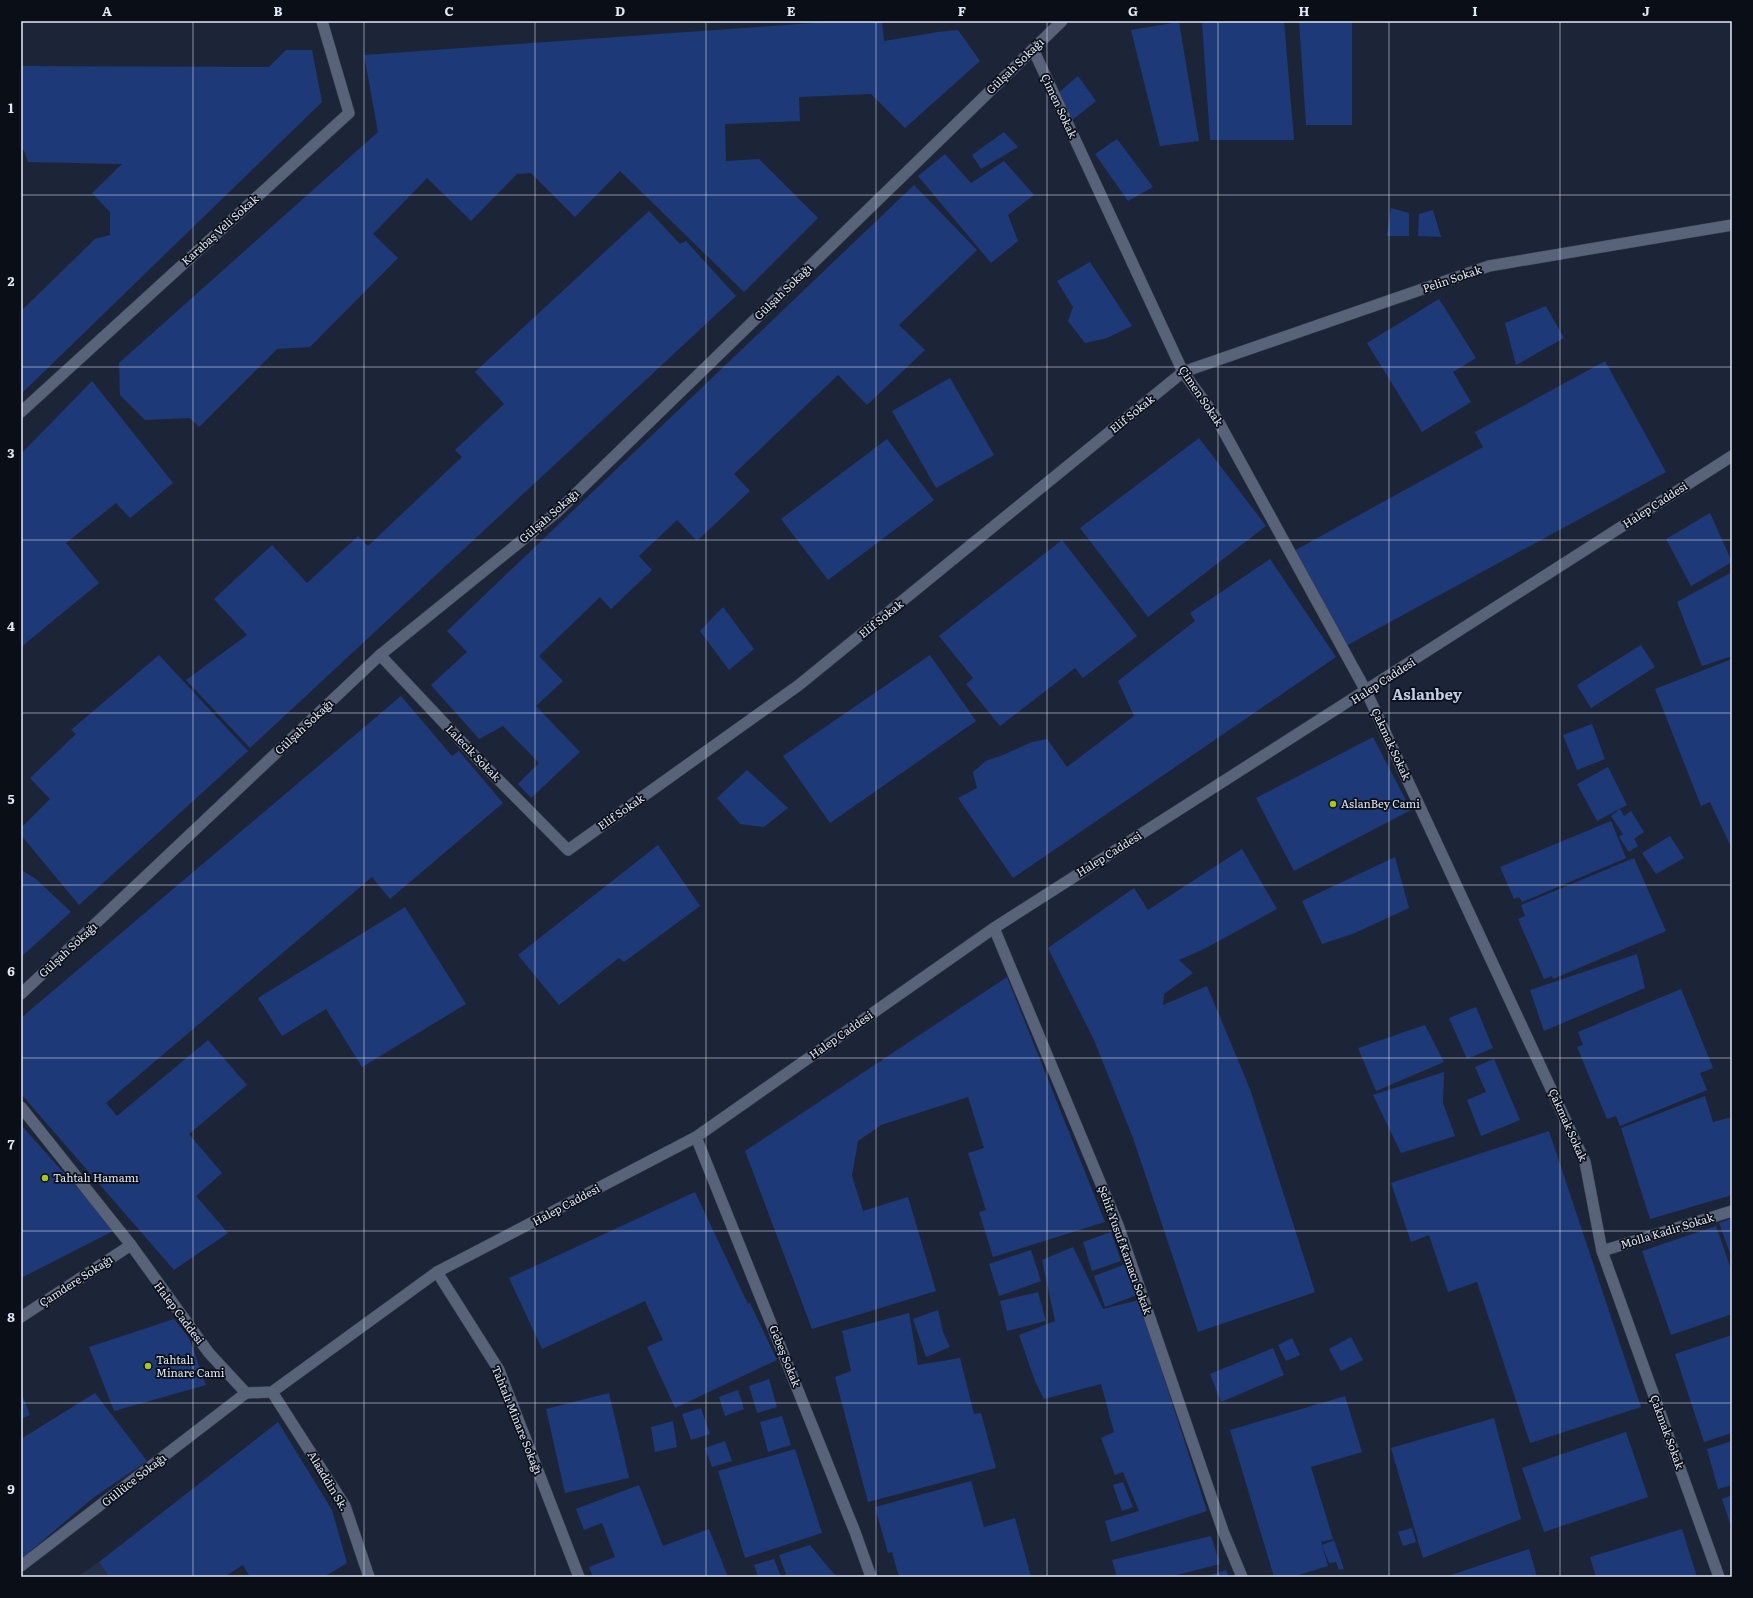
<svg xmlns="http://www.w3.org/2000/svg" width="1753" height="1598" viewBox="0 0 1753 1598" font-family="Literata,serif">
<rect width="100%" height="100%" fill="#1c2538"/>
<path fill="#243048" d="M99,1562L109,1577H77Z"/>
<g fill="#1e3977">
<path d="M841,21H882L884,41L938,32L958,30L980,61L905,128L871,94L799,97L800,121L725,124L726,161L759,159L818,218L744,292L620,171L575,217L531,173L517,174L471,221L427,178L373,234L398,258L310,347L277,349L199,427L190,418L145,420L120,395L119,363L378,132L364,55Z"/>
<path d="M1284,21L1294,140H1210L1202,22Z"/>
<path d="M1299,21H1352V125H1306Z"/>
<path d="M1179,22L1199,141L1160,146L1131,30Z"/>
<path d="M286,50H312L322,102L21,394V311L95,239L110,235V212L92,193L122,164L28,162L24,151L21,147V66L269,67Z"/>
<path d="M1078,76L1096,101L1071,121L1051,99Z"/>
<path d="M1004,132L1018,147L981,169L972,155Z"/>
<path d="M1117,139L1153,187L1128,201L1095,154Z"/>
<path d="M945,154L971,183L1004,161L1034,195L1008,215L1018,241L991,263L918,176Z"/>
<path d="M914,185L977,250L899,325L925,350L867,405L838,375L734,474L750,491L697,541L677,520L639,556L652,570L611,609L600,597L539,656L563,681L536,706L580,752L531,798L518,784L539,763L503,726L479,739L431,685L467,652L447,631Z"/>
<path d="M1391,208L1409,213V236H1387Z"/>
<path d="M1433,210L1441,237L1418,236L1419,214Z"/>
<path d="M649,211L680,244L686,241L736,296L250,748L186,680L247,635L214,599L272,545L307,583L358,536L368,546L462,457L455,450L504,404L475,372Z"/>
<path d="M1090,262L1132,326L1107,338L1085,343L1068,321L1073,307L1057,281Z"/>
<path d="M1439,299L1476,358L1453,372L1471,402L1422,432L1367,343Z"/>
<path d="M1546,306L1564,338L1516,365L1505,323Z"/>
<path d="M1605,361L1666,472L1344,647L1292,552L1483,447L1475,432Z"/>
<path d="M950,378L994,455L936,488L892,411Z"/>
<path d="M92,381L173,483L130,518L116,503L66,543L99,583L21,647V454Z"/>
<path d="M1199,438L1266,526L1148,617L1080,528Z"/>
<path d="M887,439L934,500L828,580L781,519Z"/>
<path d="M1710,513L1732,562L1691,586L1666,539Z"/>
<path d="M1062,540L1137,636L1083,678L1075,668L1000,726L966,684L973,678L939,636Z"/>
<path d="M1270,559L1336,657L1013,878L958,798L977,788L973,772L986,761L1003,755L1032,742L1047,739L1067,767L1134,716L1118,681L1195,621L1190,613Z"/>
<path d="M1732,572V656L1702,666L1677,602Z"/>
<path d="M723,607L754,649L729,670L700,631Z"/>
<path d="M1641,645L1655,667L1591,708L1577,685Z"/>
<path d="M159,655L248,751L79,905L21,835V828L50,799L30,778L76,734L71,730Z"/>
<path d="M930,655L976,721L830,823L783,756Z"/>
<path d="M1732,659V849L1710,802L1701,806L1655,689Z"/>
<path d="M401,696L452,756L459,751L503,803L390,899L372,877L106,1103L117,1116L208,1040L247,1085L189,1134L222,1173L196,1196L228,1233L174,1270L21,1094V1018Z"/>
<path d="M1592,724L1605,759L1577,770L1563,735Z"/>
<path d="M1373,737L1411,810L1294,871L1256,798Z"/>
<path d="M1608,767L1627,805L1597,821L1577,784Z"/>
<path d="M747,770L788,808L764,827L740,824L717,798Z"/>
<path d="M1620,809L1624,816L1631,811L1644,832L1634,839L1638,846L1629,852L1619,837L1623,834L1611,816Z"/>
<path d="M1611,821L1626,858L1522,902L1519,897L1514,899L1500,867Z"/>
<path d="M1670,836L1684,858L1656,874L1642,853Z"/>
<path d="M658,845L700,906L624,962L619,958L559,1005L518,955Z"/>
<path d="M1242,849L1277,909L1204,949L1179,960L1193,973L1164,994L1163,1005L1207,986L1250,1089L1315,1292L1198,1332L1133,1138L1094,1040L1048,948L1134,888L1148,910Z"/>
<path d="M1395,857L1409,908L1355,933L1322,944L1302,901Z"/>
<path d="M1634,858L1666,931L1553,979L1552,976L1544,979L1518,919L1525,916L1521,905Z"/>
<path d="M21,870L36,879L71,912L21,957Z"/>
<path d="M405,907L466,1004L362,1067L326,1009L282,1036L258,998Z"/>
<path d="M1637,954L1645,988L1544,1031L1530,990Z"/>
<path d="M1007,977L1105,1222L993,1257L979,1212L986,1210L968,1153L984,1148L968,1097L881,1125L858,1141L852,1176L863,1211L908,1197L936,1291L812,1329L745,1151Z"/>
<path d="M1681,989L1713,1068L1700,1073L1707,1090L1620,1126L1616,1116L1607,1119L1577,1047L1583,1045L1578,1032Z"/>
<path d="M1476,1007L1493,1048L1467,1059L1449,1018Z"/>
<path d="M1425,1025L1444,1062L1376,1091L1358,1048Z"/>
<path d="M1494,1059L1520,1120L1481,1136L1467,1100L1486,1092L1475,1067Z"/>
<path d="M1444,1072L1443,1103L1455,1136L1401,1153L1373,1095Z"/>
<path d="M1705,1096L1713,1122L1732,1117V1195L1650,1219L1621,1128Z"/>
<path d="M21,1125L115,1230L21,1278Z"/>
<path d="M1549,1131L1641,1407L1530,1443L1477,1282L1448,1292L1429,1235L1411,1242L1391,1183Z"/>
<path d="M695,1192L748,1304L750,1303L777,1360L675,1408L647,1347L663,1340L645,1301L542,1349L509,1278Z"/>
<path d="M1732,1218V1259L1719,1223Z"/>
<path d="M1716,1226L1732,1272V1303L1730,1304L1732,1314L1671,1335L1642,1251Z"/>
<path d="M1111,1232L1121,1261L1092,1271L1083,1242Z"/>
<path d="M1073,1247L1103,1309L1139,1300L1207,1511L1111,1542L1105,1521L1139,1511L1123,1472L1115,1475L1101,1438L1114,1432L1101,1384L1044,1399L1035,1381L1019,1335L1055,1321L1042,1260Z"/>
<path d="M1031,1250L1041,1281L999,1296L989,1264Z"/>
<path d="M1126,1264L1137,1295L1105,1307L1094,1276Z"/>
<path d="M1038,1292L1046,1321L1007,1331L1000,1301Z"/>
<path d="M938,1310L943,1332L950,1347L926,1357L913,1319Z"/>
<path d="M909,1313L918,1365L960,1358L974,1414L981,1413L996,1468L868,1502L835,1377L851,1371L842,1331Z"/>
<path d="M174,1319L189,1338L206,1385L114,1411L89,1347Z"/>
<path d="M1732,1335V1433L1704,1442L1675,1354Z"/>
<path d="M1351,1337L1363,1360L1341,1371L1329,1349Z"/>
<path d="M1292,1338L1300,1355L1286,1361L1278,1345Z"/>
<path d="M1273,1348L1284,1375L1221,1402L1210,1374Z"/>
<path d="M769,1379L777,1407L757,1413L749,1386Z"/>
<path d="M738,1390L744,1409L725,1416L719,1397Z"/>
<path d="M21,1392L30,1415L21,1419Z"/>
<path d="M95,1393L147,1461L93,1498L21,1559V1439Z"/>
<path d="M609,1393L629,1478L565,1493L546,1409Z"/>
<path d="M1345,1396L1362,1452L1311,1467L1333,1539L1321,1542L1328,1566L1292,1577H1274L1230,1430Z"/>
<path d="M701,1408L710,1434L691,1440L682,1414Z"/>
<path d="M782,1416L791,1445L768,1452L760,1422Z"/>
<path d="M1494,1418L1521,1519L1423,1558L1391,1448Z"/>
<path d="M673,1421L677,1447L655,1452L651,1427Z"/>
<path d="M278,1422L332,1510L347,1563L324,1577H250L243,1565L224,1577H109L99,1562Z"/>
<path d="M1626,1432L1648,1497L1544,1532L1522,1468Z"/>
<path d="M725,1441L732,1461L712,1467L705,1448Z"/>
<path d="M1732,1441V1485L1718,1489L1707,1449Z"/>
<path d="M795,1449L822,1533L745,1558L718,1471Z"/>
<path d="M971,1481L984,1527L1015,1518L1031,1577H899L892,1552L888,1553L875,1507Z"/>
<path d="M1123,1482L1133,1507L1122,1511L1113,1485Z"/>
<path d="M639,1485L663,1546L709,1529L728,1577H593L589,1567L615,1557L602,1523L584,1530L576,1509Z"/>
<path d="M1732,1495V1529L1722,1499Z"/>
<path d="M1412,1528L1416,1542L1403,1546L1398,1532Z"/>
<path d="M1682,1529L1697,1577H1596L1590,1557Z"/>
<path d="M1211,1536L1220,1564L1169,1577H1117L1112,1560Z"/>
<path d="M1334,1540L1344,1569L1339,1570L1336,1562L1329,1563L1322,1545Z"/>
<path d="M810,1545L828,1567L837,1577H787L779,1555Z"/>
<path d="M1529,1549L1537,1577H1445Z"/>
<path d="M774,1559L781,1577H758L754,1565Z"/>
<path d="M1226,1570L1229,1577H1204Z"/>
</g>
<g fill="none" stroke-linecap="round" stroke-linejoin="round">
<defs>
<g id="minor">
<path d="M1033,49L1183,372L1217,419L1366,691L1585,1162L1602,1251L1719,1577"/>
<path d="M21,412L349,113L322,21"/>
<path d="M380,655L477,758L568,850L799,685L1183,372L1489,266L1732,225"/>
<path d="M994,928L1118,1225L1223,1531L1242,1577"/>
<path d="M21,994L380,655L557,512L1062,21"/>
<path d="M1602,1251L1732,1211"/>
<path d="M437,1272L499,1370L579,1577"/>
<path d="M21,1317L131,1245"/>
<path d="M272,1392L345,1506L369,1577"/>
</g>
<g id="tertiary">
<path d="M21,1107L131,1245L209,1353L246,1393L272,1392L437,1272L696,1137L994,928L1732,456"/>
<path d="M696,1137L855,1532L871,1577"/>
<path d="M21,1566L246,1393"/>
</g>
</defs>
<use href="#minor" stroke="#3b4353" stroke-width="12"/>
<use href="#tertiary" stroke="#3b4353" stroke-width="12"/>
<use href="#minor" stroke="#586379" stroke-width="11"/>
<use href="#tertiary" stroke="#586379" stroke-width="11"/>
</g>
<path fill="none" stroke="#e2e9f6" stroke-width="1" stroke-opacity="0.55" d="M193,21V1577M364,21V1577M535,21V1577M706,21V1577M876,21V1577M1047,21V1577M1218,21V1577M1389,21V1577M1560,21V1577M21,195H1732M21,367H1732M21,540H1732M21,713H1732M21,885H1732M21,1058H1732M21,1231H1732M21,1403H1732"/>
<g fill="#abc614" stroke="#0a0f17" stroke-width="1.5">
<circle cx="1333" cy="804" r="4"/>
<circle cx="45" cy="1178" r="4"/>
<circle cx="148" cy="1366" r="4"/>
</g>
<g text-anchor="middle" stroke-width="3.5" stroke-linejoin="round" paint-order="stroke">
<g font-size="11" fill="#e2e9f6" stroke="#0a0f17">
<text transform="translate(1015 66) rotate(-44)" y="4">Gülşah Sokağı</text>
<text transform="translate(1059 106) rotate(65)" y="4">Çimen Sokak</text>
<text transform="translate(220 230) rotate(-42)" y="4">Karabaş Veli Sokak</text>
<text transform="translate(1452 279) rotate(-19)" y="4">Pelin Sokak</text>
<text transform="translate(783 292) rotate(-44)" y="4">Gülşah Sokağı</text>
<text transform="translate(1201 396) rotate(56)" y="4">Çimen Sokak</text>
<text transform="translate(1132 414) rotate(-39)" y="4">Elif Sokak</text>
<text transform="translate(1655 505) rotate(-33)" y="4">Halep Caddesi</text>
<text transform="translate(549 516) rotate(-41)" y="4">Gülşah Sokağı</text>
<text transform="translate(881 619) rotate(-39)" y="4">Elif Sokak</text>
<text transform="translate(1383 681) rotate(-33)" y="4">Halep Caddesi</text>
<text transform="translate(304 727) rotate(-43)" y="4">Gülşah Sokağı</text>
<text transform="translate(1391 744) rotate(65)" y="4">Çakmak Sokak</text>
<text transform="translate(473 753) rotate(46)" y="4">Lalecik Sokak</text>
<text transform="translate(621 812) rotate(-35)" y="4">Elif Sokak</text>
<text transform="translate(1109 854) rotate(-32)" y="4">Halep Caddesi</text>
<text transform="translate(68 950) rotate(-43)" y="4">Gülşah Sokağı</text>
<text transform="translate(841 1035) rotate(-35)" y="4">Halep Caddesi</text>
<text transform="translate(1568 1125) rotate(66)" y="4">Çakmak Sokak</text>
<text transform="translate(566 1205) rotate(-28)" y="4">Halep Caddesi</text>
<text transform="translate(1667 1231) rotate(-17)" y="4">Molla Kadir Sokak</text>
<text transform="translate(1125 1250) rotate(70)" y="4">Şehit Yusuf Kamacı Sokak</text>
<text transform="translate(76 1281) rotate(-33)" y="4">Çamdere Sokağı</text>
<text transform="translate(179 1313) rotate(53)" y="4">Halep Caddesi</text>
<text transform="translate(785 1356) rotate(68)" y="4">Gebeş Sokak</text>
<text transform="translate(517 1420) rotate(68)" y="4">Tahtalı Minare Sokağı</text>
<text transform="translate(1667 1432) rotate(70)" y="4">Çakmak Sokak</text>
<text transform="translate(134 1480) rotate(-38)" y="4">Güllüce Sokağı</text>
<text transform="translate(328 1481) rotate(59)" y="4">Alaaddin Sk.</text>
</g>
<g font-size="11" fill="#e2e9f6" stroke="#0a0f17" text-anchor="start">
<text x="1341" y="808">AslanBey Cami</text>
<text x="53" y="1182">Tahtalı Hamamı</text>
<text x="156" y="1364">Tahtalı<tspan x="156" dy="13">Minare Cami</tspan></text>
</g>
<g font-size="15" font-weight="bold" fill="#c1cee7" stroke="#0a0f17">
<text x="1427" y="700">Aslanbey</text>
</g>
</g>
<rect width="1753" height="1598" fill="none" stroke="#0a0f17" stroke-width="44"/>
<rect x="22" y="22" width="1709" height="1554" fill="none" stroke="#e2e9f6" stroke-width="1.5"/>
<g font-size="13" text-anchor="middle" font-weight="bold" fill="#e2e9f6">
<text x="107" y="16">A</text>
<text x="278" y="16">B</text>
<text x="449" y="16">C</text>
<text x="620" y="16">D</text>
<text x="791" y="16">E</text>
<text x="962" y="16">F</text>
<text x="1133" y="16">G</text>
<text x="1304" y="16">H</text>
<text x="1475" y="16">I</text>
<text x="1646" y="16">J</text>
<text x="11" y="113">1</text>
<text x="11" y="286">2</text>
<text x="11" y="458">3</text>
<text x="11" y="631">4</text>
<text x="11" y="804">5</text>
<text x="11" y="976">6</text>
<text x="11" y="1149">7</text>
<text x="11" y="1322">8</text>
<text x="11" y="1494">9</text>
</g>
</svg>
